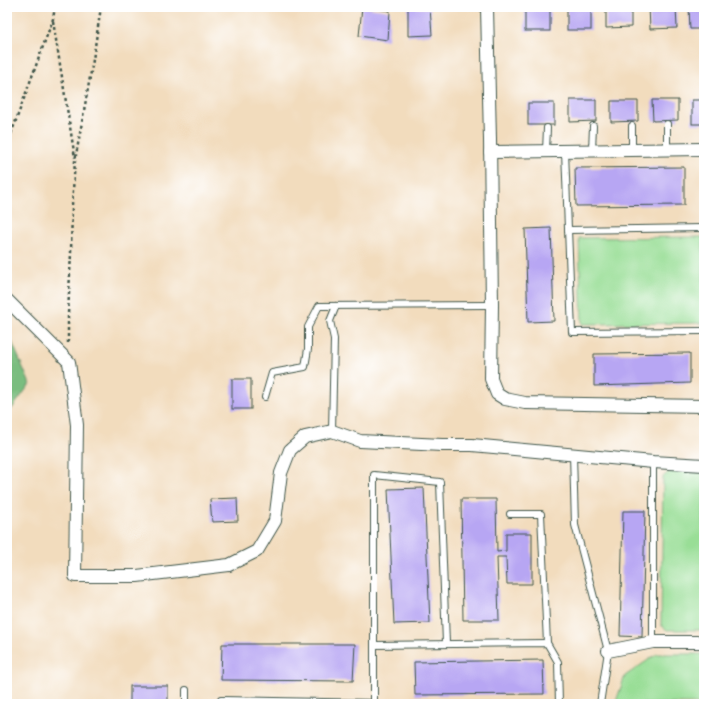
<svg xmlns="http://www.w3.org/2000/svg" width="711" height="711" viewBox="0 0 711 711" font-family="'Gentium Book Plus',serif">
<rect width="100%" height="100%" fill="#fff"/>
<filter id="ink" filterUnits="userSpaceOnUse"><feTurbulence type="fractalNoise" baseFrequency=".025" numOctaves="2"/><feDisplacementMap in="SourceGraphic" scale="8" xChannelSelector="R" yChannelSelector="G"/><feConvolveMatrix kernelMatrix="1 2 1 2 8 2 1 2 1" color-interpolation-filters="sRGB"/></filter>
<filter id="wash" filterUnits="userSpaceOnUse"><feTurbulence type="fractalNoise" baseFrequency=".012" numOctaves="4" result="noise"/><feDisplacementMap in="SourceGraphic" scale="16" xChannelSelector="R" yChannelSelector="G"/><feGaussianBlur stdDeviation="0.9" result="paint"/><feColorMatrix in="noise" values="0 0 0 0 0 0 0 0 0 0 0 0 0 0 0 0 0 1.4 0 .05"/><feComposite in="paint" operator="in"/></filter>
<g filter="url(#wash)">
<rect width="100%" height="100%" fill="#f2dcbd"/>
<g fill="#99de96" stroke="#5c8e65">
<path d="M703,237L704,323L582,324L579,238Z"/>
<path d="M672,469L704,472V630H667L661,625L663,477Z"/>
<path d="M657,654H704V704H615L625,676Z"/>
</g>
<path fill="#7abd7f" stroke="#4c7d5a" d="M7,330L30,384L11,410L7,408Z"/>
<g id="blocks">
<g fill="#b7a6f3">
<path d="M362,7L390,11L388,40L359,36Z"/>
<path d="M606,7H631V27L606,28Z"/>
<path d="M649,7H676L677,28L650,29Z"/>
<path d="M689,7H704V29H690Z"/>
<path d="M408,8H430L432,35L408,36Z"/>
<rect x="567" y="8" width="24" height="22"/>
<rect x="525" y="9" width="25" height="22"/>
<path d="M570,100H596V121L570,122Z"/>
<path d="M652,100H678V120L653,121Z"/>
<rect x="692" y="100" width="12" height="24"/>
<path d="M611,101H638V121L611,122Z"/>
<rect x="528" y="103" width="26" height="22"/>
<path d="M684,167V205L576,206L575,168Z"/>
<path d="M551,228L554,321L528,322L525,229Z"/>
<path d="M690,353V383L594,386V354Z"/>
<rect x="232" y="379" width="19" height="30"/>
<path d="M424,488L430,623L394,624L388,489Z"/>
<path d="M237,498L238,521L212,522L210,499Z"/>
<path d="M461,499H496L497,552L506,551V533H532V584H507L506,557H497L499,620H463Z"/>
<path d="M623,511H645L642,637L620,636Z"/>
<path d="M222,644H355L353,681L221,680Z"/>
<path d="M543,660L544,694L415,695L414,662Z"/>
<rect x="130" y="686" width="38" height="18"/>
</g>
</g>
</g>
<g filter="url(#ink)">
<use href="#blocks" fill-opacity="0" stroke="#3f5549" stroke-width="1"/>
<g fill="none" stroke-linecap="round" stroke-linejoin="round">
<defs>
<g id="lane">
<path d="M632,126V150"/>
<path d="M667,149V124"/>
<path d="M546,151L547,128"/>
<path d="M565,151L572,332L704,331"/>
<path d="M592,151L593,126"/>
<path d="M568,230L704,228"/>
<path d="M265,397L272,373L305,367L308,349V327L319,306L492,305"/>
<path d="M332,431L334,339L330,321L336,306"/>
<path d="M573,454L575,525L608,651L600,704"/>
<path d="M653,462V642"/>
<path d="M510,514H541L547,643"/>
<path d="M374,645L547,643L558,662L559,704"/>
<path d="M186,690V704"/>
<path d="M221,700L374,703"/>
<path d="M374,704V475L440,482L446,643"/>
</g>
<g id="street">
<path d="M487,7L490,140L492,305L491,379L497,394L505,399L525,403L704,406"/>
<path d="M490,152L704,149"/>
<path d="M7,300L69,362L77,425L75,576H137L229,565L257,551L275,521L281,473L290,450L305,437L332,431L360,441L442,445H472L653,462L704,465"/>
<path d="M608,651L653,642H704"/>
</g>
</defs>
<use href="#lane" stroke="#3f5549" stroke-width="8"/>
<use href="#street" stroke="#3f5549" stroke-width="14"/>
<g stroke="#3f5549" stroke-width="2.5" stroke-dasharray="3 3" stroke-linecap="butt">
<path d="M53,21L75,158"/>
<path d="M7,145L53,19L55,7"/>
<path d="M68,343V314L71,253L72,205L75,161L92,66L101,7"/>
</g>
<use href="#lane" stroke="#fff" stroke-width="6"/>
<use href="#street" stroke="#fff" stroke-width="12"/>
</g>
</g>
<rect width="711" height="711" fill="none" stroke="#fff" stroke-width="24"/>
</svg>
